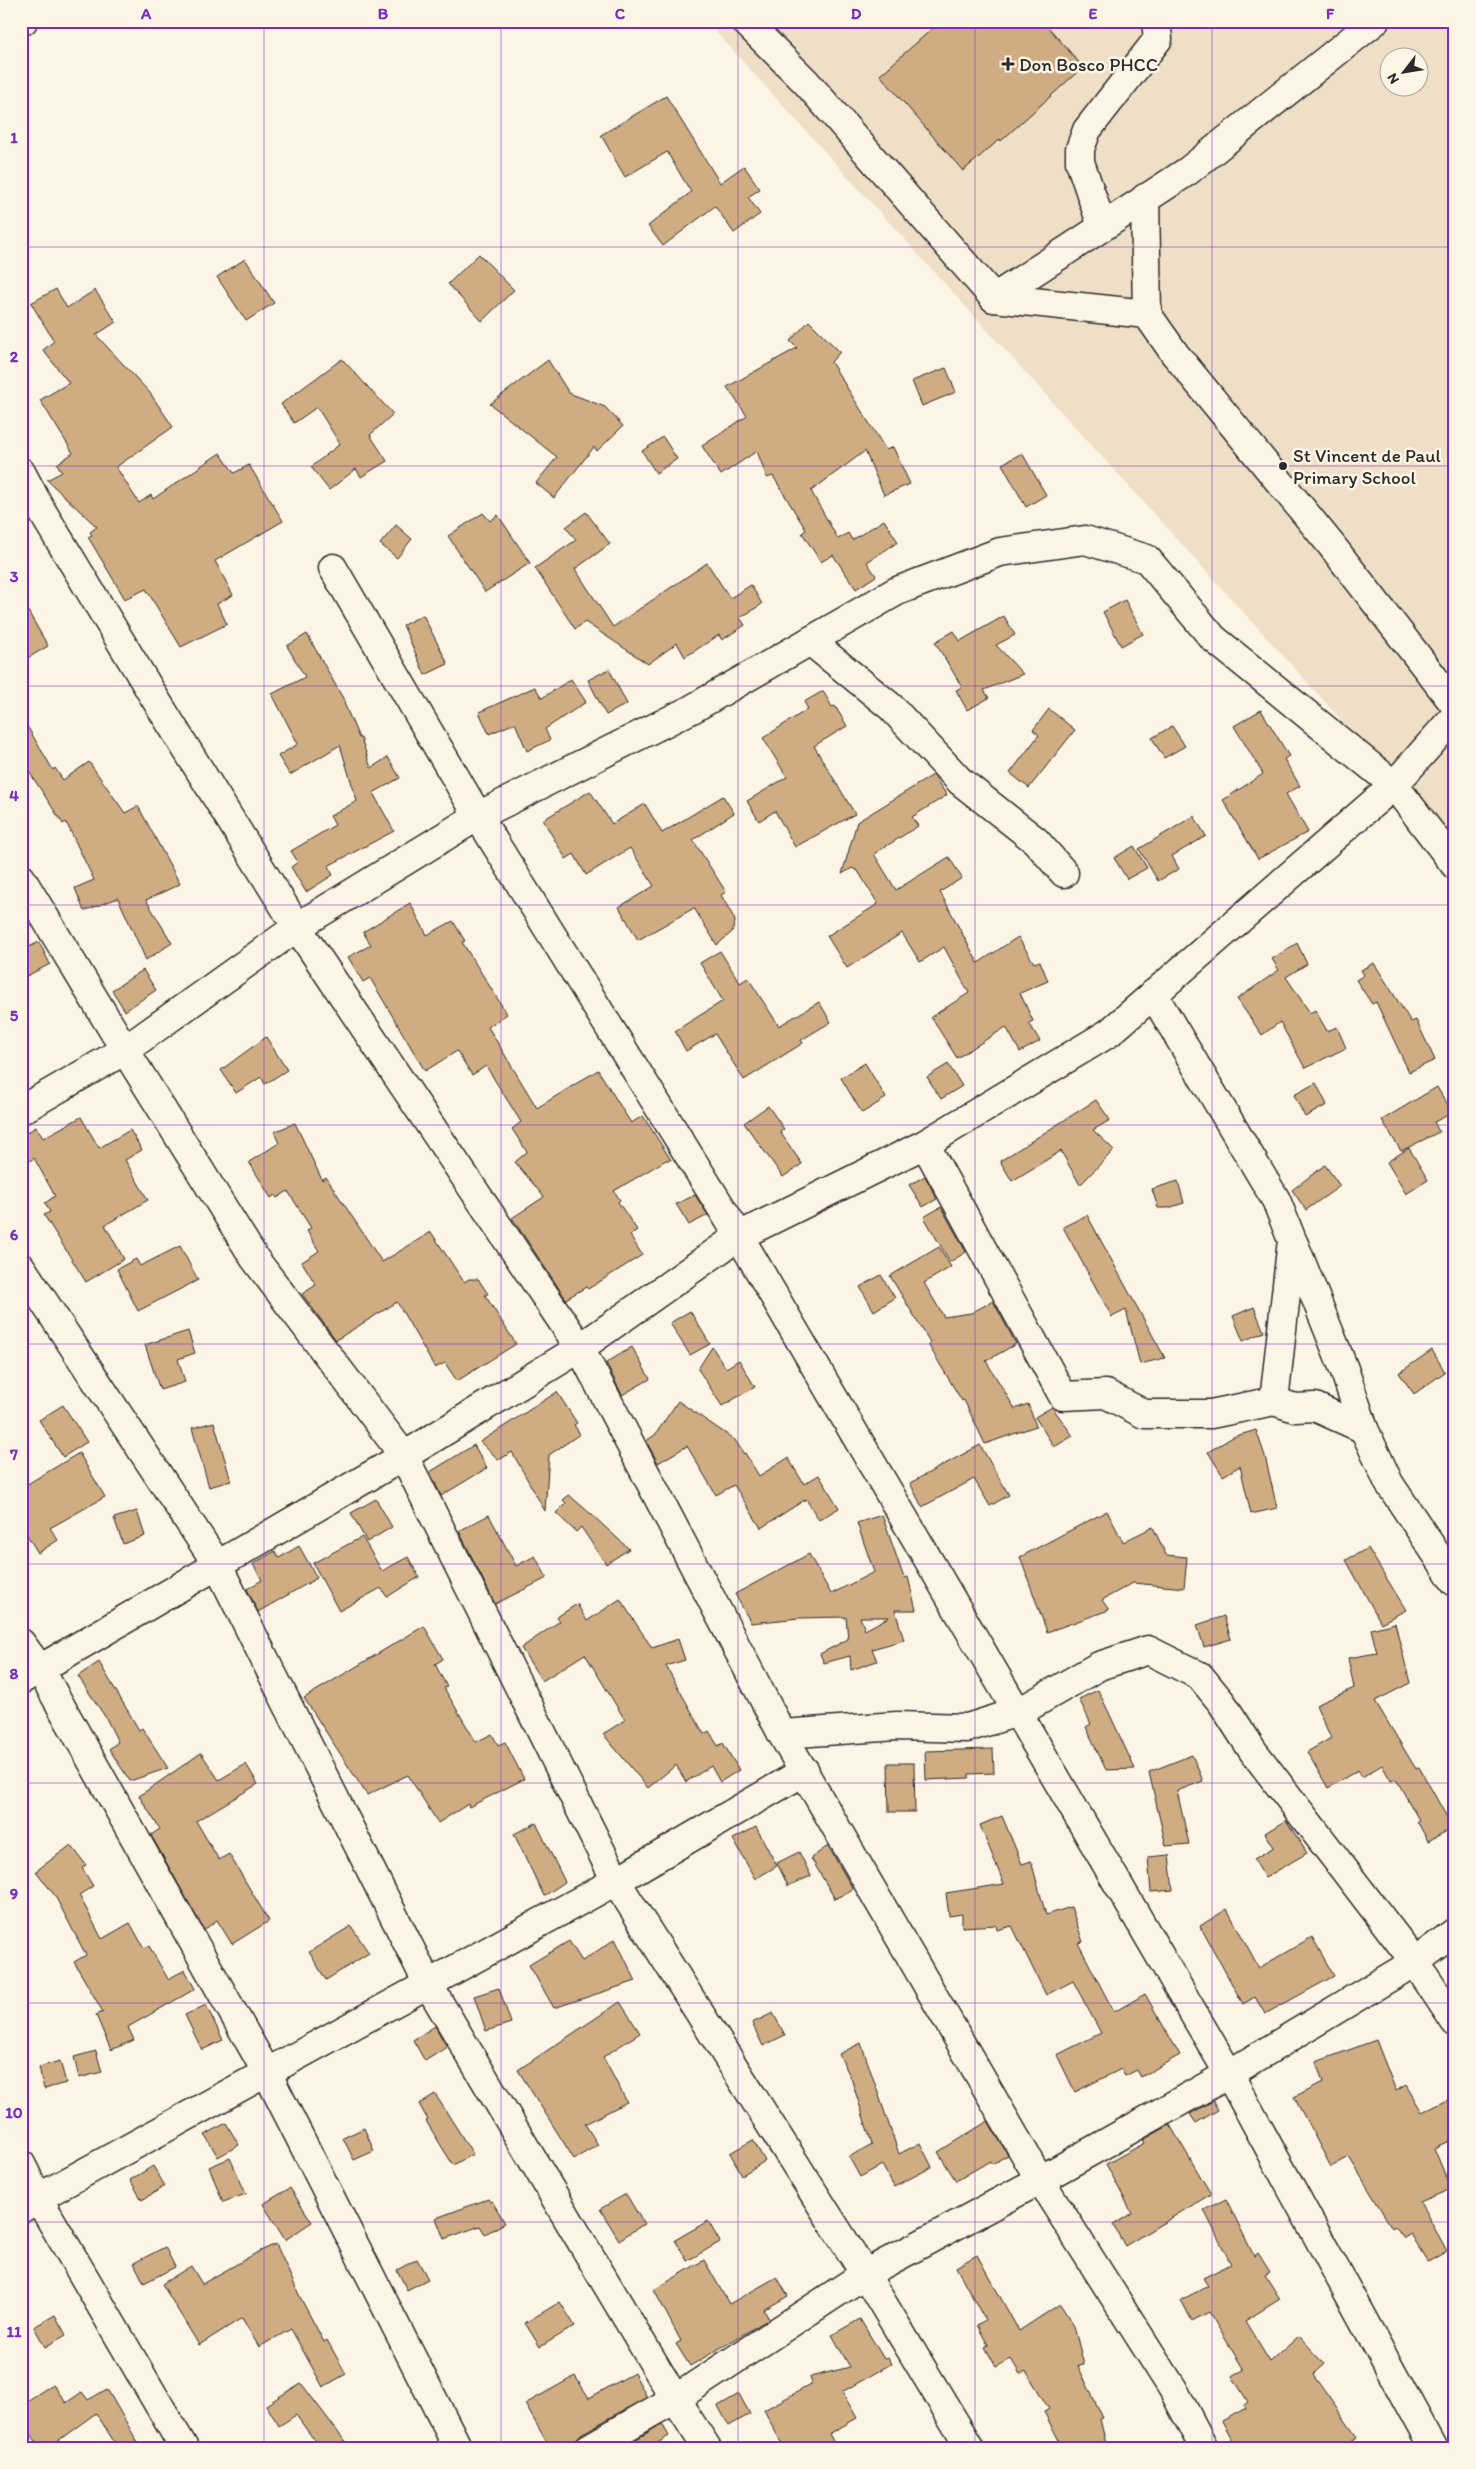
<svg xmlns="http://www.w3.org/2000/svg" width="1476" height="2469" viewBox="0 0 1476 2469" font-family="Itim,sans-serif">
<rect width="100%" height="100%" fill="#fcf5e5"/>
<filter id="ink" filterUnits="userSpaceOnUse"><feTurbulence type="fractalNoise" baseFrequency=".02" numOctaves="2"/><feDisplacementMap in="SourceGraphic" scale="10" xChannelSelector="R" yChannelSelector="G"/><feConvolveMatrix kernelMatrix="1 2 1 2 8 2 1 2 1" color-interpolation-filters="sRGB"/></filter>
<g filter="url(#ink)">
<path fill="#efdfc7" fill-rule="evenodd" d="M706,21H1455V845ZM1388,58H1418V88H1388Z"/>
<g fill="#d0ac82" stroke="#2b2b2b" fill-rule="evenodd">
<path d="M941,21H1043L1083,67L1001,141L1000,139L963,171L880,75Z"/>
<path d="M666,96L720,183L744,166L760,189L748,197L760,214L734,233L715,206L663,246L648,226L691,192L667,152L625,177L601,135Z"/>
<path d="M479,254L514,290L482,321L448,284Z"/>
<path d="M245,259L274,303L246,321L217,277Z"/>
<path d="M56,289L67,308L95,290L116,322L96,335L150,393L173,427L116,467L139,503L151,495L153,499L220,453L234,473L249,465L283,521L215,561L233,595L217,604L227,624L181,647L146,589L125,599L88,537L92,535L90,532L97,527L47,480L62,472L57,464L73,453L40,400L69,383L43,350L54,341L31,303Z"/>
<path d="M809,321L840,352L831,362L886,450L893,447L910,484L884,495L865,451L811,491L838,539L848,533L852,540L884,520L898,542L867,562L876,576L856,589L833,555L821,562L802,533L806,530L773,476L767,478L757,451L721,475L702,446L747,416L727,387L797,348L790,341Z"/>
<path d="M342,359L393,414L370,435L387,461L361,477L356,469L329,490L311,467L340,444L317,407L294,423L281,404Z"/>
<path d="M548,360L569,393L605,407L623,426L597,451L594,447L554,498L536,483L557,457L490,404Z"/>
<path d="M946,368L956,392L922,406L912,381Z"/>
<path d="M663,437L677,459L656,473L642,451Z"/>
<path d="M1022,453L1046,495L1026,507L1002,464Z"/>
<path d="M586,512L610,544L575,569L613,627L707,563L730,598L751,585L762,604L740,618L745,625L722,640L719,635L685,657L677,643L648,664L585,622L575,629L535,568L576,540L566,527Z"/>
<path d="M483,513L490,521L498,515L530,563L485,592L448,536Z"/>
<path d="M396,525L412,539L397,558L380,544Z"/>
<path d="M21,599L48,646L21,662Z"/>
<path d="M1125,600L1143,634L1121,646L1103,612Z"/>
<path d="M423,615L448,664L425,675L403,625Z"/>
<path d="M1004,616L1015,635L996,645L1023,674L984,690L989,698L967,710L956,690L962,687L935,642L954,631L960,641Z"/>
<path d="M307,634L345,702L344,703L359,738H361L371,768L388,757L400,778L373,793L394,831L328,866L333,875L306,892L291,867L298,862L291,851L335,825L330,816L357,801L340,745L290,775L278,756L298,744L272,694L305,677L287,646Z"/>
<path d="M609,669L627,704L606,715L588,680Z"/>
<path d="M571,679L586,702L545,729L550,740L527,751L515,723L489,734L479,712L535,687L542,698Z"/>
<path d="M823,691L832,707L835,706L847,726L814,746L855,814L795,847L775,811L759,821L747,801L787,777L763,738L808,709L804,702Z"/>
<path d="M1049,709L1075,730L1029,788L1010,773L1039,735L1033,730Z"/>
<path d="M1261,710L1289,756L1284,759L1300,786L1286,794L1308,832L1258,859L1223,800L1263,774L1234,726Z"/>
<path d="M21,716L53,770L55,768L63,780L89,762L125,813L138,806L180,884L146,900L172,943L146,960L118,898L84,911L75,888L94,880L66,822L63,824L21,759Z"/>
<path d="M1172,726L1185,746L1164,758L1152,738Z"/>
<path d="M933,775L947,795L912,817L918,826L874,854L896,890L949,857L962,878L940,892L978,963L1018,937L1034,963L1040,961L1048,981L1020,993L1033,1021L1029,1023L1040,1041L1020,1052L1006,1027L957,1058L931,1017L969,993L944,947L920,962L902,933L847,968L827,936L878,904L858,871L852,868L842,874L857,822Z"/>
<path d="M590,791L612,824L645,804L662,833L723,796L734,813L693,840L726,892L721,895L734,918L735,922L732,932L717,945L694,908L638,940L619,907L654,886L630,848L586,875L574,854L566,859L543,820Z"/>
<path d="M1194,816L1206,836L1172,856L1179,869L1158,881L1139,849Z"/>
<path d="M1134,846L1147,868L1127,879L1114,858Z"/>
<path d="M410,903L427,935L453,921L465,941L462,942L507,1014L488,1027L537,1108L598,1070L631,1123L643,1116L671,1160H666L614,1191L620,1200L618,1202L637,1230L630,1235L642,1255L588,1289L586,1287L566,1299L512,1218L544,1197L515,1162L527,1152L512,1129L521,1122L486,1066L472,1075L457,1051L425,1071L370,978L363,982L348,957L371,945L363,932Z"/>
<path d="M39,942L50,964L21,979V951Z"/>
<path d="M1297,943L1307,964L1286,977L1310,1013L1315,1010L1327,1031L1337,1027L1346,1048L1305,1068L1280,1022L1262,1035L1237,999L1279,970L1272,959Z"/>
<path d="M720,951L740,983L748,978L779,1026L819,1002L831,1022L801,1040L803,1043L744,1080L715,1034L686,1051L675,1031L723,1001L700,963Z"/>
<path d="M1374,963L1411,1022L1416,1020L1435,1060L1409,1072L1376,1002L1372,1004L1356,980L1364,975L1361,970Z"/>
<path d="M143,970L156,990L125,1011L112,990Z"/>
<path d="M266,1037L287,1070L265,1084L261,1077L236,1093L221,1070Z"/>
<path d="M865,1063L886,1098L862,1113L841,1078Z"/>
<path d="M948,1064L962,1086L941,1099L927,1077Z"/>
<path d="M1316,1083L1327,1105L1305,1117L1294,1095Z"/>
<path d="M1437,1087L1452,1113L1434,1122L1439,1132L1401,1151L1382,1120Z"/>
<path d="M1096,1100L1110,1120L1093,1130L1114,1150L1080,1185L1061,1151L1012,1181L1000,1161Z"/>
<path d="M768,1106L784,1129L780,1132L802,1164L783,1177L744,1123Z"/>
<path d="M81,1117L99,1148L130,1130L142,1150L125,1160L148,1200L105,1225L124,1259L86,1282L44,1215L50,1212L45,1203L55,1196L34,1158L28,1162L21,1149V1136L36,1127L43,1138Z"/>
<path d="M295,1123L322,1180L326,1177L382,1262L431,1232L464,1282L469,1279H478L488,1294L485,1295L516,1344L457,1381L445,1363L435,1368L397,1302L336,1340L302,1294L316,1285L302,1262L319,1251L307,1231L311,1228L288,1191L277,1198L275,1195L271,1198L249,1162L279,1143L274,1132Z"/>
<path d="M1409,1148L1428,1180L1406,1194L1387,1162Z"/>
<path d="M1325,1165L1340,1186L1306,1210L1292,1190Z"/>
<path d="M925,1176L937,1199L923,1207L909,1185Z"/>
<path d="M1178,1181L1184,1203L1168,1208H1158L1152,1189Z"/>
<path d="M695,1195L708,1215L689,1225L676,1204Z"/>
<path d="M941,1207L966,1252L950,1262L924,1217Z"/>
<path d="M1087,1215L1131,1296L1165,1358L1140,1364L1126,1310L1112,1317L1063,1227Z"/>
<path d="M180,1246L198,1280L138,1311L117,1269L136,1259L140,1266Z"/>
<path d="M939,1247L951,1267L924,1283L944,1317L971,1313L993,1301L1016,1344L986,1361L1015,1409L1028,1404L1036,1426L985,1444L964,1400L962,1401L929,1346L930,1342L890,1276Z"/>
<path d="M881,1275L895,1298L874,1311L860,1287Z"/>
<path d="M1254,1307L1264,1332L1243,1341L1233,1316Z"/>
<path d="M690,1311L710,1344L690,1355L670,1323Z"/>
<path d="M188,1331L195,1353L178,1359L185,1382L160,1390L145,1345Z"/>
<path d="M632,1347L650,1379L622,1395L606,1363Z"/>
<path d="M712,1347L726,1368L739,1360L755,1387L722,1406L698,1369Z"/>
<path d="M1432,1350L1445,1372L1414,1394L1399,1373Z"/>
<path d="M557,1392L577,1423L574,1425L580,1434L549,1455L545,1511L512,1452L499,1460L480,1442Z"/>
<path d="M678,1401L735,1440L744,1454L745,1453L759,1476L788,1458L804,1484L819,1475L839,1508L819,1520L806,1499L761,1528L734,1485L716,1495L687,1446L658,1463L646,1441L655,1435Z"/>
<path d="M63,1405L87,1442L63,1457L39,1420Z"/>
<path d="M1052,1407L1073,1436L1054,1447L1035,1417Z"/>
<path d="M214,1422L231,1481L209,1487L192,1428Z"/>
<path d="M1256,1430L1265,1456L1277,1508L1251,1514L1240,1466L1223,1476L1208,1452L1233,1437Z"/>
<path d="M474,1445L487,1468L441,1496L430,1472Z"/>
<path d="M980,1445L1009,1495L990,1506L974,1479L922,1507L910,1483Z"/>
<path d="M79,1453L105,1497L50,1528L58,1540L38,1553L21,1525V1488Z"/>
<path d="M569,1495L592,1515L629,1549L606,1564L581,1527L576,1532L556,1513L566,1503L563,1500Z"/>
<path d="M376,1499L392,1527L367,1542L351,1513Z"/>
<path d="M137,1511L145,1536L123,1544L114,1518Z"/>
<path d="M1107,1511L1123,1542L1153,1527L1166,1555L1187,1557L1184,1588L1133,1583L1102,1600L1109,1610L1047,1632L1020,1557Z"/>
<path d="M489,1515L516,1566L535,1556L547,1578L495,1604L459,1531Z"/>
<path d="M882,1515L904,1578L908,1577L916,1610H895L904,1640L872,1649L877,1661L851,1670L850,1656L824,1663L820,1654L848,1639L846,1617L799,1618L751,1623L735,1594L809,1554L831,1594L874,1572L857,1523ZM860,1617H889L865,1630Z"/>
<path d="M362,1537L382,1571L408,1557L419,1577L387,1597L381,1588L339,1611L313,1563Z"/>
<path d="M299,1546L317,1578L258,1612L247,1589L262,1580L253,1564L275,1551L279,1558Z"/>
<path d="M1368,1548L1406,1610L1381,1623L1346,1560Z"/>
<path d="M620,1599L652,1648L678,1639L685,1660L666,1666L704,1734L709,1731L718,1746L723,1743L739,1770L720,1782L711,1766L686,1782L676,1765L648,1788L603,1734L625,1720L585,1654L542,1681L521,1648L560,1621L557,1617L577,1604L587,1621Z"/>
<path d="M1224,1616L1231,1639L1204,1647L1197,1625Z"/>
<path d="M1395,1623L1410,1683L1375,1701L1416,1769L1419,1767L1453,1828L1428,1841L1417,1821L1419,1820L1396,1779L1391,1781L1382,1765L1362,1777L1358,1770L1328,1788L1307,1752L1331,1738L1316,1705L1354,1688L1348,1658L1377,1653L1371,1629Z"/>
<path d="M424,1626L443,1659L435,1664L447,1687L444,1688L476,1742L492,1734L498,1745L505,1742L524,1779L469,1807L468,1804L438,1823L408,1775L367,1795L304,1698Z"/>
<path d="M99,1662L139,1730L142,1728L168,1768L130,1781L109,1749L118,1742L106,1718L78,1676Z"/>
<path d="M1098,1690L1110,1715L1135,1769L1106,1770L1086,1727L1091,1724L1079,1699Z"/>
<path d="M993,1749L994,1773L969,1774V1778L926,1780L925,1751Z"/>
<path d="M201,1753L219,1780L246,1764L258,1784L196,1821L219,1860L229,1854L269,1921L232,1944L217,1920L204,1930L151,1835L160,1829L139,1796Z"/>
<path d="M1192,1755L1203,1781L1177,1791L1189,1844L1166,1846L1149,1772Z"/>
<path d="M888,1763H914L915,1812H889Z"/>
<path d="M1002,1816L1022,1864L1031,1861L1046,1915L1071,1907L1083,1942L1078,1943L1114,2012L1145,1994L1180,2055L1141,2077L1137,2070L1125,2076L1121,2069L1075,2092L1057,2055L1101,2033L1073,1981L1046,1995L1012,1926L997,1930L996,1925L962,1927V1914L949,1916L946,1893L1004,1884L980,1825Z"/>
<path d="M1286,1820L1307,1853L1265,1878L1254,1859L1274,1847L1265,1833Z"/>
<path d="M536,1823L565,1882L544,1896L514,1834Z"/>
<path d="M756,1827L777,1866L755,1879L733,1839Z"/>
<path d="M71,1845L86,1865L82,1868L93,1886L79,1895L102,1939L130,1923L144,1948L149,1946L168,1979L185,1970L195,1989L128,2027L134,2040L111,2050L96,2015L103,2012L74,1962L86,1955L55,1896L36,1871Z"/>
<path d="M828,1846L853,1889L835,1899L811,1858Z"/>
<path d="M799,1852L811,1876L788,1886L777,1863Z"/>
<path d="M1169,1855L1173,1890L1151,1892L1148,1857Z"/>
<path d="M1227,1909L1259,1968L1312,1937L1334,1976L1265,2014L1255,1997L1243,2004L1200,1926Z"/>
<path d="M351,1926L369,1953L326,1980L309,1952Z"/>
<path d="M615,1939L636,1981L554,2008L529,1965L569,1941L582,1961Z"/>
<path d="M499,1988L511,2023L486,2031L474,1996Z"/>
<path d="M620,2002L640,2033L603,2057L627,2102L585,2124L598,2145L574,2159L518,2070Z"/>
<path d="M206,2005L223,2040L202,2050L185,2015Z"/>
<path d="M773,2013L785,2035L763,2046L752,2023Z"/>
<path d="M435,2026L447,2047L425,2061L413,2040Z"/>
<path d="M1376,2040L1396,2091L1406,2085L1422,2112L1447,2100L1455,2115V2138L1434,2148L1451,2189L1420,2202L1447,2251L1428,2262L1411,2234L1404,2238L1395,2226L1392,2228L1349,2157L1331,2167L1294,2097L1323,2082L1316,2062Z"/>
<path d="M861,2043L899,2154L920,2143L932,2167L894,2187L882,2165L860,2177L849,2157L872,2144L851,2078L839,2054Z"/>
<path d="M96,2051L102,2072L79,2078L74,2057Z"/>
<path d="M60,2061L66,2083L44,2089L39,2067Z"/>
<path d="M435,2094L473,2154L453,2165L426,2121L428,2120L419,2104Z"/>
<path d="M1213,2101L1218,2110L1196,2123L1190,2114Z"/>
<path d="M988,2121L1008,2155L992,2164L990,2161L956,2181L938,2152Z"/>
<path d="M226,2123L239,2145L218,2157L205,2135Z"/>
<path d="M1170,2125L1211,2194L1125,2246L1113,2225L1132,2213L1106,2164L1145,2143L1143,2140Z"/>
<path d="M364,2128L374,2151L354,2160L343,2138Z"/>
<path d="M753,2140L765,2161L742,2175L730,2153Z"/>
<path d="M230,2158L246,2194L223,2202L209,2167Z"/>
<path d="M153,2166L165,2186L142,2200L130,2180Z"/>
<path d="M290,2188L312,2222L285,2240L263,2204Z"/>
<path d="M626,2194L644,2224L619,2240L600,2209Z"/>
<path d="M488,2199L490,2202L492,2201L505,2223L485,2234L480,2226L444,2239L436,2218Z"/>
<path d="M1226,2199L1254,2256L1258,2253L1270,2272L1265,2275L1280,2299L1245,2321L1270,2362L1299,2336L1325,2364L1313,2375L1357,2437L1341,2448H1237L1222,2421L1246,2408L1244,2405L1248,2402L1232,2376L1244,2370L1209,2312L1192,2321L1181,2300L1208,2286L1203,2278L1231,2264L1204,2210Z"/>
<path d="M708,2221L720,2242L687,2261L675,2240Z"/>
<path d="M276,2244L300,2297L324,2342L327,2340L346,2374L323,2387L291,2329L259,2347L242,2318L199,2345L162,2284L191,2266L202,2284L258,2252Z"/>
<path d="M165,2247L175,2267L144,2283L134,2263Z"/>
<path d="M977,2255L1019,2331L1060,2304L1074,2326L1084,2365L1078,2366L1103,2418L1100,2419L1107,2448H1063L1044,2412L1049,2409L1026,2371L1020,2374L1011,2359L996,2367L985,2347L988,2345L977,2325L985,2320L956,2267Z"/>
<path d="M417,2259L428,2279L407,2290L397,2270Z"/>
<path d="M704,2260L729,2304L777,2277L788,2296L764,2310L769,2319L690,2366L676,2344L681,2341L654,2290Z"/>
<path d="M560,2302L575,2326L540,2347L525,2323Z"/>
<path d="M55,2315L66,2335L45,2347L34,2327Z"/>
<path d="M860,2319L884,2359L888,2358L891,2364L842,2392L857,2418L829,2434L837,2448H784L764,2410L812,2384L810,2377L850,2367L832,2335Z"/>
<path d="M634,2373L647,2397L581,2434L576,2440L573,2448H550L525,2404L575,2376L589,2398Z"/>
<path d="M301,2383L350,2448H320L296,2415L279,2426L266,2405Z"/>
<path d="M53,2384L66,2403L82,2392L88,2400L107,2389L141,2448H118L96,2413L48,2448H40L21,2418V2405Z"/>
<path d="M739,2394L750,2414L729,2426L718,2406Z"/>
<path d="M662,2424L669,2436L649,2448H621Z"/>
</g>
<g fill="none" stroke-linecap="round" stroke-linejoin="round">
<defs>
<g id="minor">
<path d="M745,21L806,82L994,298L1188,171L1375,21"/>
<path d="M21,22L23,21"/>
<path d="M1145,198L1147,314"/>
<path d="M1102,226L1080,162V149L1087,130L1158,39L1156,21"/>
<path d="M994,298L1147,314L1175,354L1332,546L1455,705"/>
<path d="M21,472L40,508L156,700L297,927L580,1348L782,1734L1040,2180L1173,2389L1204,2448"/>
<path d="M333,568L478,816L739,1236L1229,2074L1433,2448"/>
<path d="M810,641L891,707L960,781L1036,841L1064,873"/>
<path d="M21,878L125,1050L255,1259L404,1456L616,1881L865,2274L970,2448"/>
<path d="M21,1110L125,1050L297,927L478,816L692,709L897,591L1000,552L1085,540L1147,559L1213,638L1394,785L1455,865"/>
<path d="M925,1144L1063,1396L1106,1394L1144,1414H1211L1274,1401L1292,1240L1276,1200L1153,994"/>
<path d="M1294,1244L1344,1369L1364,1429L1389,1483L1455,1582"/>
<path d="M21,1267L217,1564L428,1984L675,2399L707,2448"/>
<path d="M1274,1401L1295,1408L1315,1407L1364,1429"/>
<path d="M21,1643L40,1669L267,2073L458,2448"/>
<path d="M21,1680L404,1456L580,1348L739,1236L925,1144L1109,1033L1394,785L1455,716"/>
<path d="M782,1734L897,1726L967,1728L1021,1711L1099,1666L1148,1650L1200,1676L1222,1703L1253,1751L1415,1962L1455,2022"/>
<path d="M21,2164L38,2198L184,2448"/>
<path d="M21,2209L38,2198L616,1881L805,1771"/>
<path d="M589,2448L675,2399L865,2274L1040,2180L1229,2074L1415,1962L1455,1932"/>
</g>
</defs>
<use href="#minor" stroke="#2b2b2b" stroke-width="31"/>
<use href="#minor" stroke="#fcf5e5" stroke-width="28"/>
</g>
</g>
<path fill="none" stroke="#7b2cbf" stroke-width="1" stroke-opacity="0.55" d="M264,21V2448M501,21V2448M738,21V2448M975,21V2448M1212,21V2448M21,247H1455M21,466H1455M21,686H1455M21,905H1455M21,1125H1455M21,1344H1455M21,1564H1455M21,1783H1455M21,2003H1455M21,2222H1455"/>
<g fill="#2b2b2b" stroke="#fcf5e5" stroke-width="2">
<path d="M1005.5 56.5h5v5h5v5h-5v5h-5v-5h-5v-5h5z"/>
<circle cx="1283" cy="466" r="5"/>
</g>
<g text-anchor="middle" stroke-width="5" stroke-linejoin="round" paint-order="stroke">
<g font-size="19" fill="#2b2b2b" stroke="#fcf5e5" text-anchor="start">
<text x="1019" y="71">Don Bosco PHCC</text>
<text x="1293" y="462">St Vincent de Paul<tspan x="1293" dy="22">Primary School</tspan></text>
</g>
</g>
<rect width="1476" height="2469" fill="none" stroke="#fcf5e5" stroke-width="55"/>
<g transform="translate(1404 72) rotate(239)"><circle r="24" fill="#fcf5e5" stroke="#a8a49b"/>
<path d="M0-4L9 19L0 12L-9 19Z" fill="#2b2b2b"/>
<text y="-8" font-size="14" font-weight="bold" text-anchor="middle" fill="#2b2b2b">N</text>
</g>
<rect x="28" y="28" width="1420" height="2414" fill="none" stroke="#7b2cbf" stroke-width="2"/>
<g font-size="16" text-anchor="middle" font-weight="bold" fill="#7b2cbf">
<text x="146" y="19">A</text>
<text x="383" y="19">B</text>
<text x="620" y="19">C</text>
<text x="856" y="19">D</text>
<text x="1093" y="19">E</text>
<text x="1330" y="19">F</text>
<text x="14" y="143">1</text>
<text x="14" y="362">2</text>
<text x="14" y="582">3</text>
<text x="14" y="801">4</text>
<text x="14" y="1021">5</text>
<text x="14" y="1240">6</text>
<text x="14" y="1460">7</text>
<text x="14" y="1679">8</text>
<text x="14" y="1899">9</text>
<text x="14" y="2118">10</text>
<text x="14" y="2337">11</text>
</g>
</svg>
